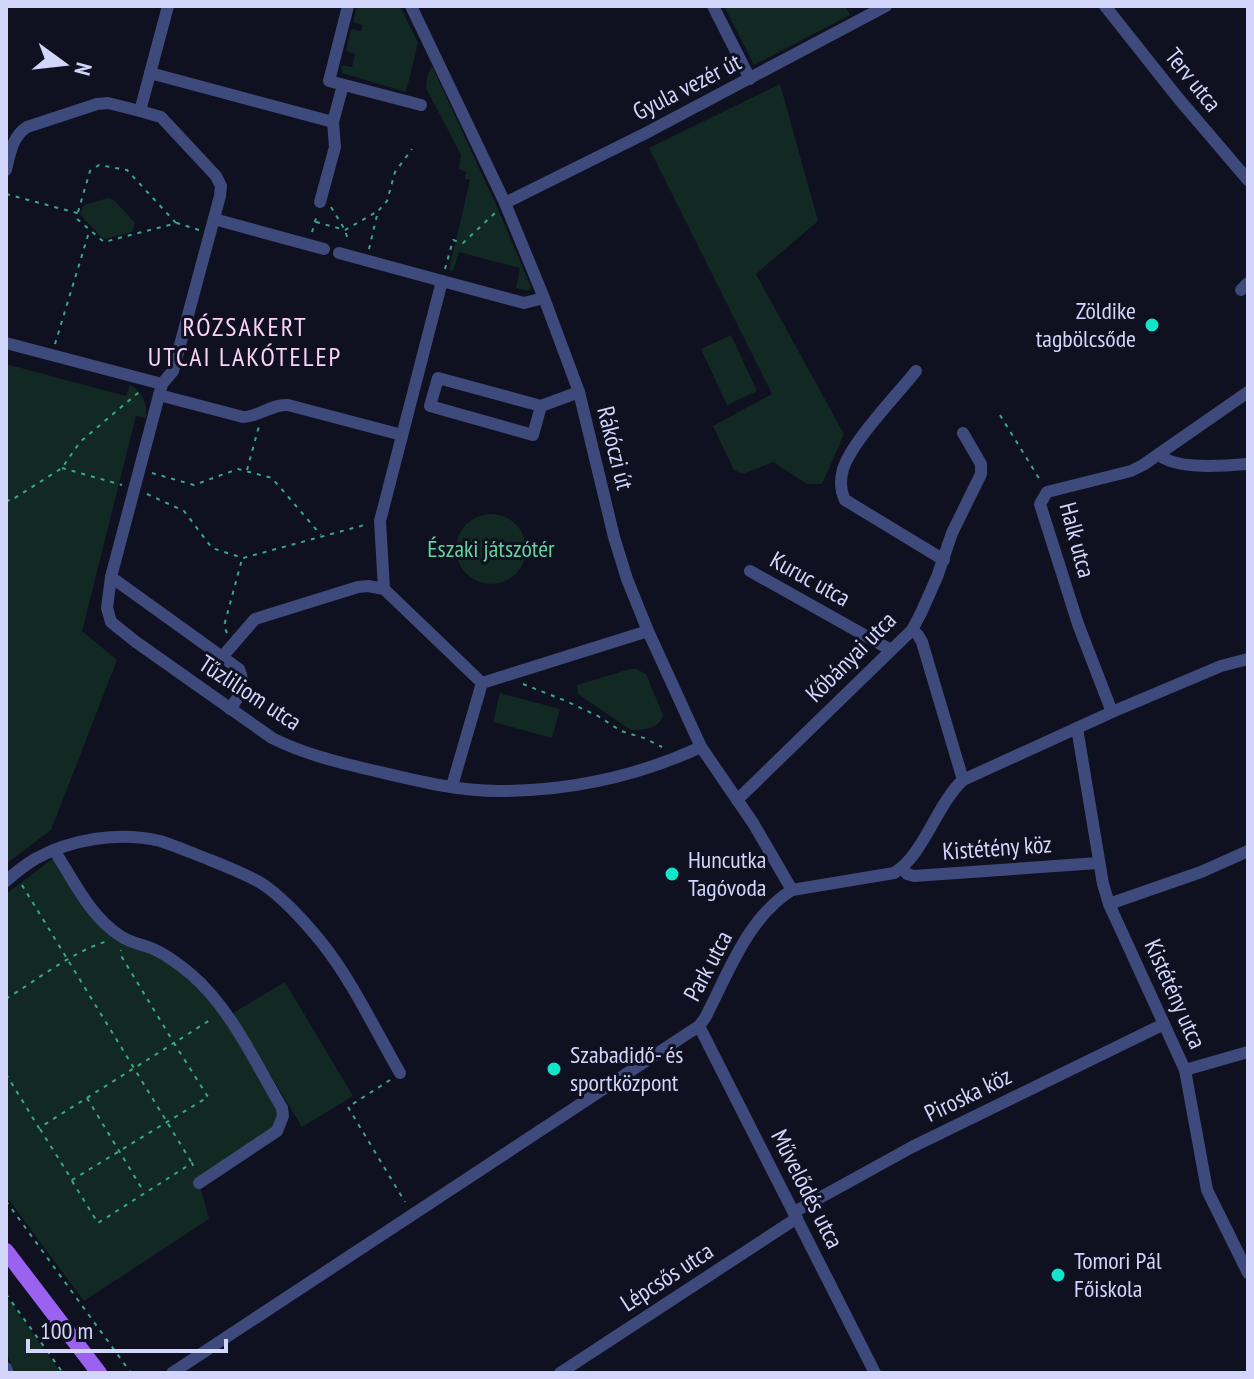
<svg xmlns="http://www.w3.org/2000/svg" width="1254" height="1379" viewBox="0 0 1254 1379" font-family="'PT Sans Narrow',sans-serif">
<rect width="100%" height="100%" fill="#0f1020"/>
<g fill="#122923">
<path d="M357,6H400L418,43L406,92L342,73L341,65L352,67L355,54L346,51L351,29L361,31L363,25L353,22Z"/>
<path d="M724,6H845L850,15L754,65Z"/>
<path d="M432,66L497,207L531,287L529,291L516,288L520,268L459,252L453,271L449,270L470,180L465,179L466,172L459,169L461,155L426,88L427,77Z"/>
<path d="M780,84L818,221L756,274L844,434L822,484H807L773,462L743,474L734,470L713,426L772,394L649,148Z"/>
<path d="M108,198L114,200L135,223L132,232L105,239L101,237L80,214L84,205Z"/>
<path d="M731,335L757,391L727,405L701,349Z"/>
<path d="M6,364L126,396L130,385C143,392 147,403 146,418L136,416L82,631L117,660L51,830L6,864Z"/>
<circle cx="491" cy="549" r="35"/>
<path d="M630,669H636L646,674L663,715C660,729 643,730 631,730L578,694L577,685Z"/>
<path d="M500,693L560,709L552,738L493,722Z"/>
<path d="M59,858L106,925L152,948L211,993L282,1108L281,1124L199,1183L209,1219L84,1301L6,1196V894L51,860Z"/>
<path d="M285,982L353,1096L302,1127L233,1013Z"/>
<path d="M6,1296L61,1373H14L6,1350Z"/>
</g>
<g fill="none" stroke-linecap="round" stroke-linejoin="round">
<g stroke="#38a988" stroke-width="2" stroke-dasharray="4 6" stroke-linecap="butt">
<path d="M6,194L77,213L76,218L104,242L177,223L199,230"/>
<path d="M331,207L345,230L348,240"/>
<path d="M78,212L90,171L99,165L127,170L176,223"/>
<path d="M316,222L345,230L378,211"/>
<path d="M312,232L317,215"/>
<path d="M369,249L378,211L387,201L395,172L412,149"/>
<path d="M445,269L453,240L463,243L496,212"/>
<path d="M55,344L89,232"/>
<path d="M1000,415L1040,480"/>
<path d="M62,468L122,485"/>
<path d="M247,470L259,426"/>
<path d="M152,473L194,485L238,469L272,478L321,535"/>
<path d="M147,494L184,511L212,548L243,558L368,524"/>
<path d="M6,499L10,501L62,468L80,442L139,392"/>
<path d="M227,633L224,626L242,559"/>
<path d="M523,684L566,701L598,716L621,731L644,738L662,747"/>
<path d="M22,885L192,1163"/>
<path d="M6,999C35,981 74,951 105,942"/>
<path d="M6,1074L39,1128L174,1043L120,954L121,950"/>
<path d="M390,1080L348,1107L405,1202"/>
<path d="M87,1098L144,1192"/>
<path d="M40,1129L72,1180L208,1097L174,1043L213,1018"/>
<path d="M72,1181L98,1223L192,1163L195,1171"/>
<path d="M6,1201L131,1373"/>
<path d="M6,1294L63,1373"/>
</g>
<g stroke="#3e4a7b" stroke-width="12">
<path d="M348,6L329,81L421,105"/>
<path d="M411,6L505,203L544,298L579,392L614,537L627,579L648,631L701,747L753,823L792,890"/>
<path d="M713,6L750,79"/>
<path d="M1105,6L1178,98L1248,180"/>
<path d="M150,73L333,122"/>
<path d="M6,170C10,153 12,137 27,127L97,104L108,103L140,111"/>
<path d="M320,202L335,147L333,122L343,85"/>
<path d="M505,203L646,133L886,6"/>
<path d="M214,219L324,249"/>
<path d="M339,253L442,281"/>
<path d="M1241,290L1248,283"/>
<path d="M6,343L162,384L111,577L107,608L111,622L136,642L272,738C304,754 337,762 371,770C413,780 456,791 499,791C568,791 638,776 701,747"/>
<path d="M916,371C896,396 853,440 843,469C840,480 840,490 845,500L944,560"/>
<path d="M162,384L173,371L220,196L221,186L216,176L161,117L140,111L168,6"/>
<path d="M159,395L243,417C259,417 271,404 288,405L402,435"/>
<path d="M541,406L533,435L430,406L438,378L541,406L579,392"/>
<path d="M1159,455C1177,470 1224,466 1248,464"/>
<path d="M750,571L891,650"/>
<path d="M111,577L239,669C246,684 240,696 230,709"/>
<path d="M912,630L918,635L922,642L963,780"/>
<path d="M222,657L255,619L358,587L368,586L384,589"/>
<path d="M482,683L648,631"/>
<path d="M1112,712L1078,624L1040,504L1047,492L1131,471L1143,465L1248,392"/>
<path d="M1077,728L1103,884L1109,904L1185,1070L1207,1190L1248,1273"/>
<path d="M452,786L482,683L384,589L380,521L442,281L524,303L544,298"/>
<path d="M737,800L912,630L921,613L937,577L952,533L981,474V464L963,433"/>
<path d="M54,850C74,881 90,917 122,937C131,943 141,944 151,948C166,954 180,965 192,975C231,1009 256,1064 282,1108L283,1116L277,1131L199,1183"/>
<path d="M902,868L907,874L914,876L1098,863"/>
<path d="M6,881C15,873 25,865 35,859C71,839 120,831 160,841C173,845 187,851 200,856C220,864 242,872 261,883C284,898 305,922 322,943C353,982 375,1030 400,1073"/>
<path d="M1109,904L1201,872L1248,851"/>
<path d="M699,1026L875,1373"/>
<path d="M1185,1070L1248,1052"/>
<path d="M794,1212L912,1147L1164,1024"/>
<path d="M6,1368L8,1373"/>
<path d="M172,1373L699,1026L705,1018C728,974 747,918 792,890L894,873C924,855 936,805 963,780L1112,712L1221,666L1248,659"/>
<path d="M560,1373L797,1218"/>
</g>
<path stroke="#9b62f2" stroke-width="16" d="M6,1251L99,1373"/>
</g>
<g fill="#13e5ca" stroke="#0f1020" stroke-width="3">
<circle cx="1152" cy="325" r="8"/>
<circle cx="672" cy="874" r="8"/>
<circle cx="554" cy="1069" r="8"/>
<circle cx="1058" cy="1275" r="8"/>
</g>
<g text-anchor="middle" stroke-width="6" stroke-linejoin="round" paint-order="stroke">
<g font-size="24" fill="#d2d6fb" stroke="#0f1020">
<text transform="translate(1193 80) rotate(51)" y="8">Terv utca</text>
<text transform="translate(687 87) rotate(-27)" y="8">Gyula vezér út</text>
<text transform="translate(615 448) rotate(76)" y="8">Rákóczi út</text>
<text transform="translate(1077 540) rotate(75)" y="8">Halk utca</text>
<text transform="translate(810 579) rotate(29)" y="8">Kuruc utca</text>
<text transform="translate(851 657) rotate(-45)" y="8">Kőbányai utca</text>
<text transform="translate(250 693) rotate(33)" y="8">Tűzliliom utca</text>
<text transform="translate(997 848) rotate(-4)" y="8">Kistétény köz</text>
<text transform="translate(708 966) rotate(-62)" y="8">Park utca</text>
<text transform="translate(1175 994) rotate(66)" y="8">Kistétény utca</text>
<text transform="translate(968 1095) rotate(-26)" y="8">Piroska köz</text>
<text transform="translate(807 1189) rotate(63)" y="8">Művelődés utca</text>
<text transform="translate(667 1277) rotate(-33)" y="8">Lépcsős utca</text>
</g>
<g font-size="24" fill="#d2d6fb" stroke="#0f1020" text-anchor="start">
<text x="1136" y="319" text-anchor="end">Zöldike<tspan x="1136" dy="28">tagbölcsőde</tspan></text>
<text x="688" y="868">Huncutka<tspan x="688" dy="28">Tagóvoda</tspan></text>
<text x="570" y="1063">Szabadidő- és<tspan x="570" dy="28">sportközpont</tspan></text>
<text x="1074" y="1269">Tomori Pál<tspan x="1074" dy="28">Főiskola</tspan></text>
</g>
<g font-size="24" fill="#64d59e" stroke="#0f1020">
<text x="491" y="557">Északi játszótér</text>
</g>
<g font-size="26" letter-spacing="2" fill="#fbd3f6" stroke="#0f1020">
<text x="245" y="336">RÓZSAKERT<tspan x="245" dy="30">UTCAI LAKÓTELEP</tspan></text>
</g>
</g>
<rect width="1254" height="1379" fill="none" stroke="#d2d6fb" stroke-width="16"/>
<g transform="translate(64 64) rotate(105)" stroke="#0f1020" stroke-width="6" paint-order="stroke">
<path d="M0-6L14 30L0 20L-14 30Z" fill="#d2d6fb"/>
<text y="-12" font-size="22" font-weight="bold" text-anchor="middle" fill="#d2d6fb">N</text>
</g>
<path d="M28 1339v12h198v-12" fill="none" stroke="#d2d6fb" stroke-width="4"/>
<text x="40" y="1339" font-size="24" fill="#d2d6fb" stroke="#0f1020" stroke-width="6" paint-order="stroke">100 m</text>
</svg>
